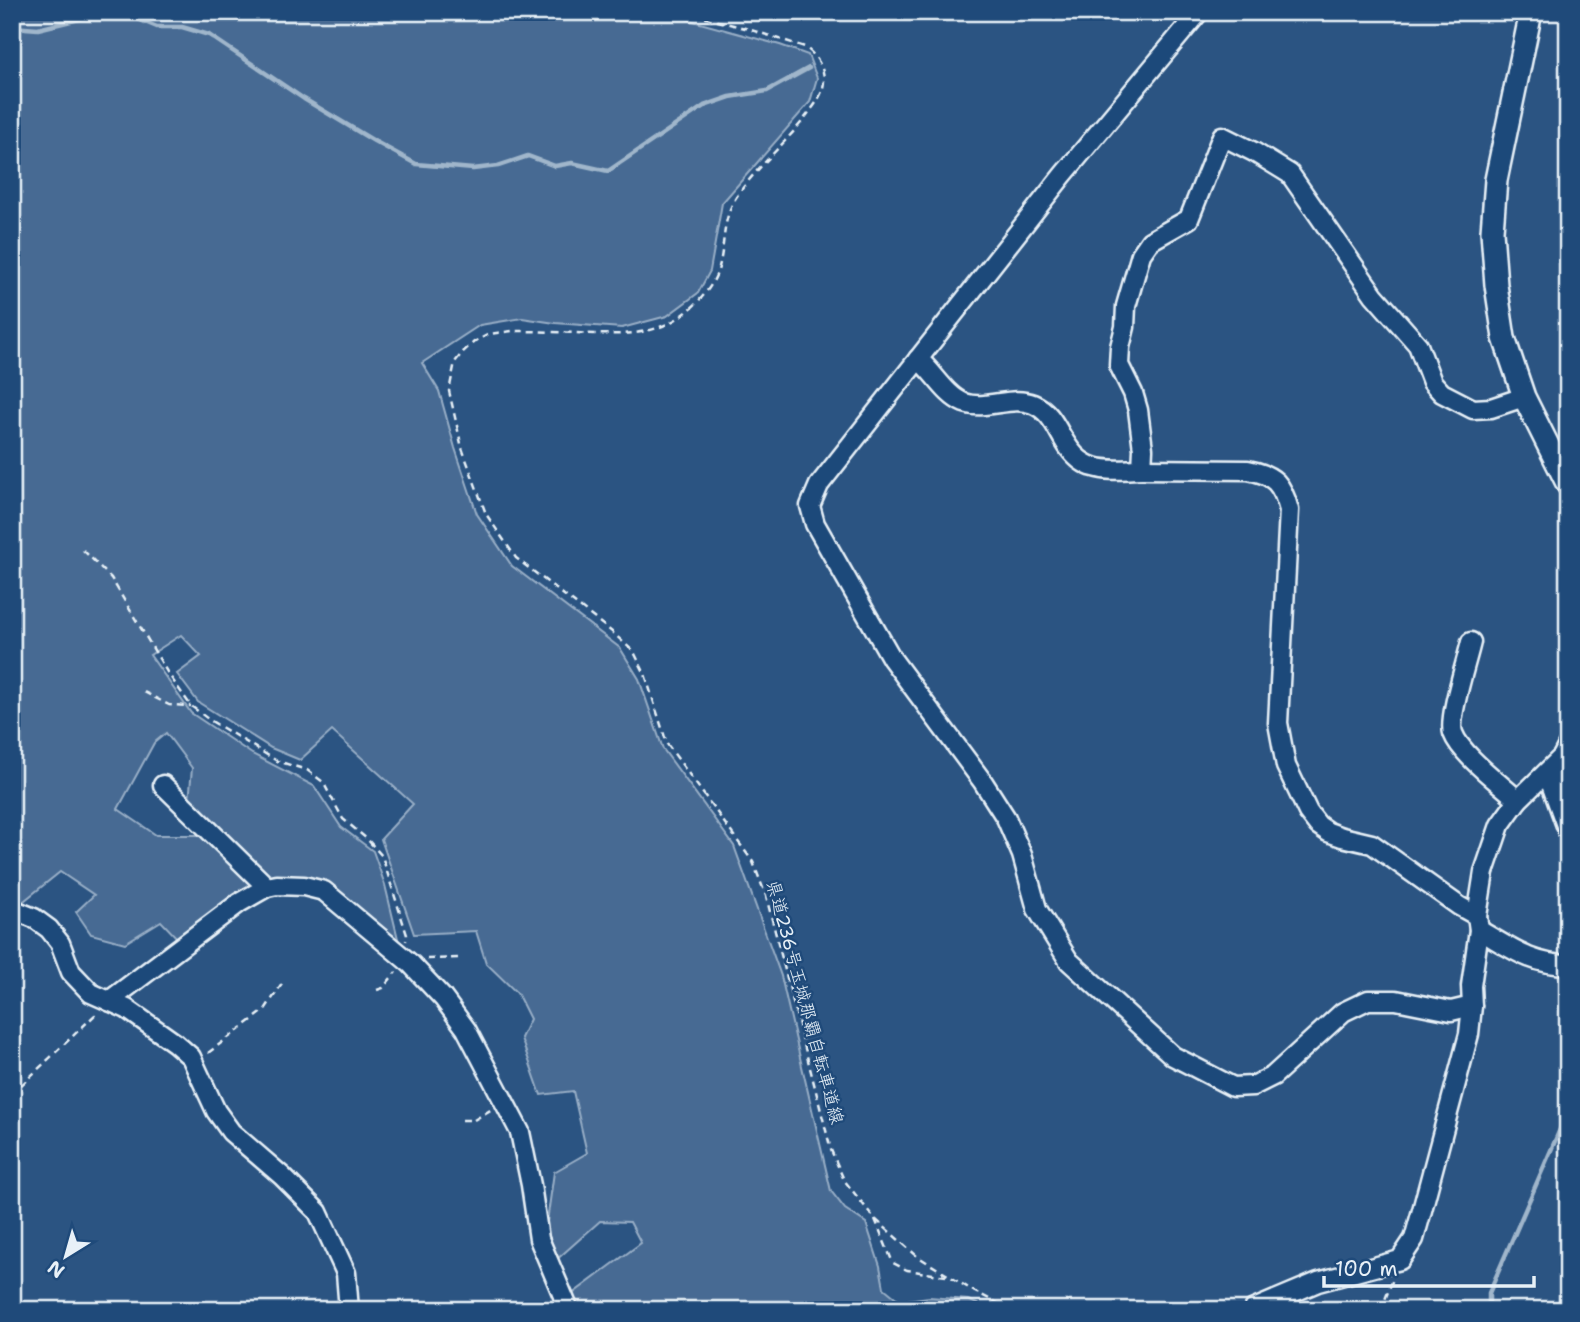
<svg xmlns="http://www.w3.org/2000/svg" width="1580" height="1322" viewBox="0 0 1580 1322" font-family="'Shantell Sans','Klee One',sans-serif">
<rect width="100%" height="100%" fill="#2b5482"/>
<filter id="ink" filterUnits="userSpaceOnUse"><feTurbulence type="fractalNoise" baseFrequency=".0143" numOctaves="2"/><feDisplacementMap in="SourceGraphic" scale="14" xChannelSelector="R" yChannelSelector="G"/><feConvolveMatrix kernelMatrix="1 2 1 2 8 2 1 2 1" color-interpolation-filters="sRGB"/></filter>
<g filter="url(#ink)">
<path fill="#476b93" stroke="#98aec6" stroke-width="2" d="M12,12H660L780,45L808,55L817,78L810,102L722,203L710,271L698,293L667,316L622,328L555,323L522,318L480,325L422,363L439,391L455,448L477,514L512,566L620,648L639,679L663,749L734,846L781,976L831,1191L845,1209L866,1223L880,1266L884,1288L900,1301L929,1297L968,1300L991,1310H575L571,1295L641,1243L630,1222L600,1221L555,1261L545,1236L554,1172L587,1153L573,1091L541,1095L521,1038L530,1019L517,993L486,963L476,931L414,934L381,839L413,804L332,731L300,760L271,748L198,702L177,674L201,656L181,635L150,655L191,713L252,754L314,786L341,827L373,851L385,885L400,947L328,885L268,878L189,801L192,768L166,733L154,743L118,809L156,835H204L256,886L178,939L161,921L125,943L91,934L76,912L94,895L60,872L20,904L12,900Z"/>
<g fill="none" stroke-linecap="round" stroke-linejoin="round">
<g stroke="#a0b6cb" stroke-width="4.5">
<path d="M121,12L157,27H182L209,35L304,99L374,141L416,164L473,169L498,166L528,156L555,166L572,163L608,171L704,106L730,97L767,91L809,68"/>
<path d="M12,27L38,29L108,12"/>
<path d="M1489,1310V1293L1568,1111"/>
</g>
<defs>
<g id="minor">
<path d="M1199,12L1063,175L819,485L810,506L815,524L892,659L983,782L1006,818L1022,855L1037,909L1069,961L1173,1056L1233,1087L1253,1086L1273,1076L1343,1012L1368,1000H1396L1451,1011L1472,1006L1471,986L1479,930L1477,916L1484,872L1500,825L1518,800L1562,757L1568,745"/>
<path d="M918,359C934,372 945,395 964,403C987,411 1011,395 1033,404C1058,414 1059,444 1080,460C1084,463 1089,466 1094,467C1109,472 1126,469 1142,469C1177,469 1213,470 1248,470C1275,475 1282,484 1289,510L1278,723L1286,766L1308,812L1318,825L1328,832L1342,837L1372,844L1459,906L1477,916"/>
<path d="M1142,469L1143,449L1138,410L1133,393L1119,365L1120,347L1125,327L1126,306L1141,254L1150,241L1189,219L1222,136L1254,152L1290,174L1374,295L1418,345L1432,382L1442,393L1473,409L1491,408L1524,397"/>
<path d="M1471,642C1467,660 1448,718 1453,733C1461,755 1501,784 1518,800"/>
<path d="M1547,773L1568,831"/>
<path d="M163,785L267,887"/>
<path d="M12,909L34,918L49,929L60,943L71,972L91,993L127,1009L175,1043L191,1057L216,1111L231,1132L282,1176L318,1212L346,1273L349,1310"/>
<path d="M1479,930C1511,948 1530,964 1568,965"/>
<path d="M109,1001L239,903L267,887L277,885L304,886L324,891L411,964L443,998L466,1029L520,1132L531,1185L539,1239L569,1310"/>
<path d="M1254,1309L1318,1282L1400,1260L1414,1239L1421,1214L1469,1034L1472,1006"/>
</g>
<path id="major" d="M1531,12L1496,180L1492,231L1496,285L1504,338L1524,397L1568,485"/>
</defs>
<use href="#minor" stroke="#e8f1f8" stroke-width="23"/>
<use href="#major" stroke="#e8f1f8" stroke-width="26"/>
<g stroke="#e8f1f8" stroke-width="2.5" stroke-dasharray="7 5" stroke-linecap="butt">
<path d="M682,12L745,28L805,47C818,57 827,71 823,88C821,96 815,105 810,111C788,142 758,165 737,196C723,216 725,240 720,263C716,283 700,302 684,314C652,338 613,335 576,333C554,332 533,331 512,331L489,334L474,342L463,352L455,362L449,391L462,448L486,514L516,558L612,632L634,652L645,674L667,744L753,862L766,896L831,1150L844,1180L874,1218L917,1256L975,1292L1012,1310"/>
<path d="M83,550L111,578L167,672L191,706L208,719L277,761L307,770L323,782L343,819L367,839L382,856L407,935L406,941"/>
<path d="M144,692L169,705L191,706"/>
<path d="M427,959L461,958"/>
<path d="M377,990L383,988L396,972"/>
<path d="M208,1053L264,1011L282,984"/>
<path d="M12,1094L98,1012"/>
<path d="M462,1120H474L492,1109"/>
<path d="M875,1219L893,1263L907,1270L946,1276"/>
<path d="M1381,1310L1393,1279"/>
</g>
<use href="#minor" stroke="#1f4a7a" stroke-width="18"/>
<use href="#major" stroke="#1f4a7a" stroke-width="21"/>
</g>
</g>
<g text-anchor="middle" stroke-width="5" stroke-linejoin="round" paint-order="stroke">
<g font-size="18" fill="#e8f1f8" stroke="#1f4a7a">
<text transform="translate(805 1002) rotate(75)" y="6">県道236号玉城那覇自転車道線</text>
</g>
</g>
<rect width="1580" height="1322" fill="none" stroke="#1f4a7a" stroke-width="42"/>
<rect x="21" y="21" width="1538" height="1280" fill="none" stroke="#e8f1f8" stroke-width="2.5" filter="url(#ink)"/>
<g transform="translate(66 1256) rotate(217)" stroke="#1f4a7a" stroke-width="5" paint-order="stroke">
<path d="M0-5L12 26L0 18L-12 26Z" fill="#e8f1f8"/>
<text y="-10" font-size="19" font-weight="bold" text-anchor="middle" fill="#e8f1f8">N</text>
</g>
<path d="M1324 1276v10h210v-10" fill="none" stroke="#e8f1f8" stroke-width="3.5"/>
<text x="1335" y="1276" font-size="21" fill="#e8f1f8" stroke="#1f4a7a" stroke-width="5" paint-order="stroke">100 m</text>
</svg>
